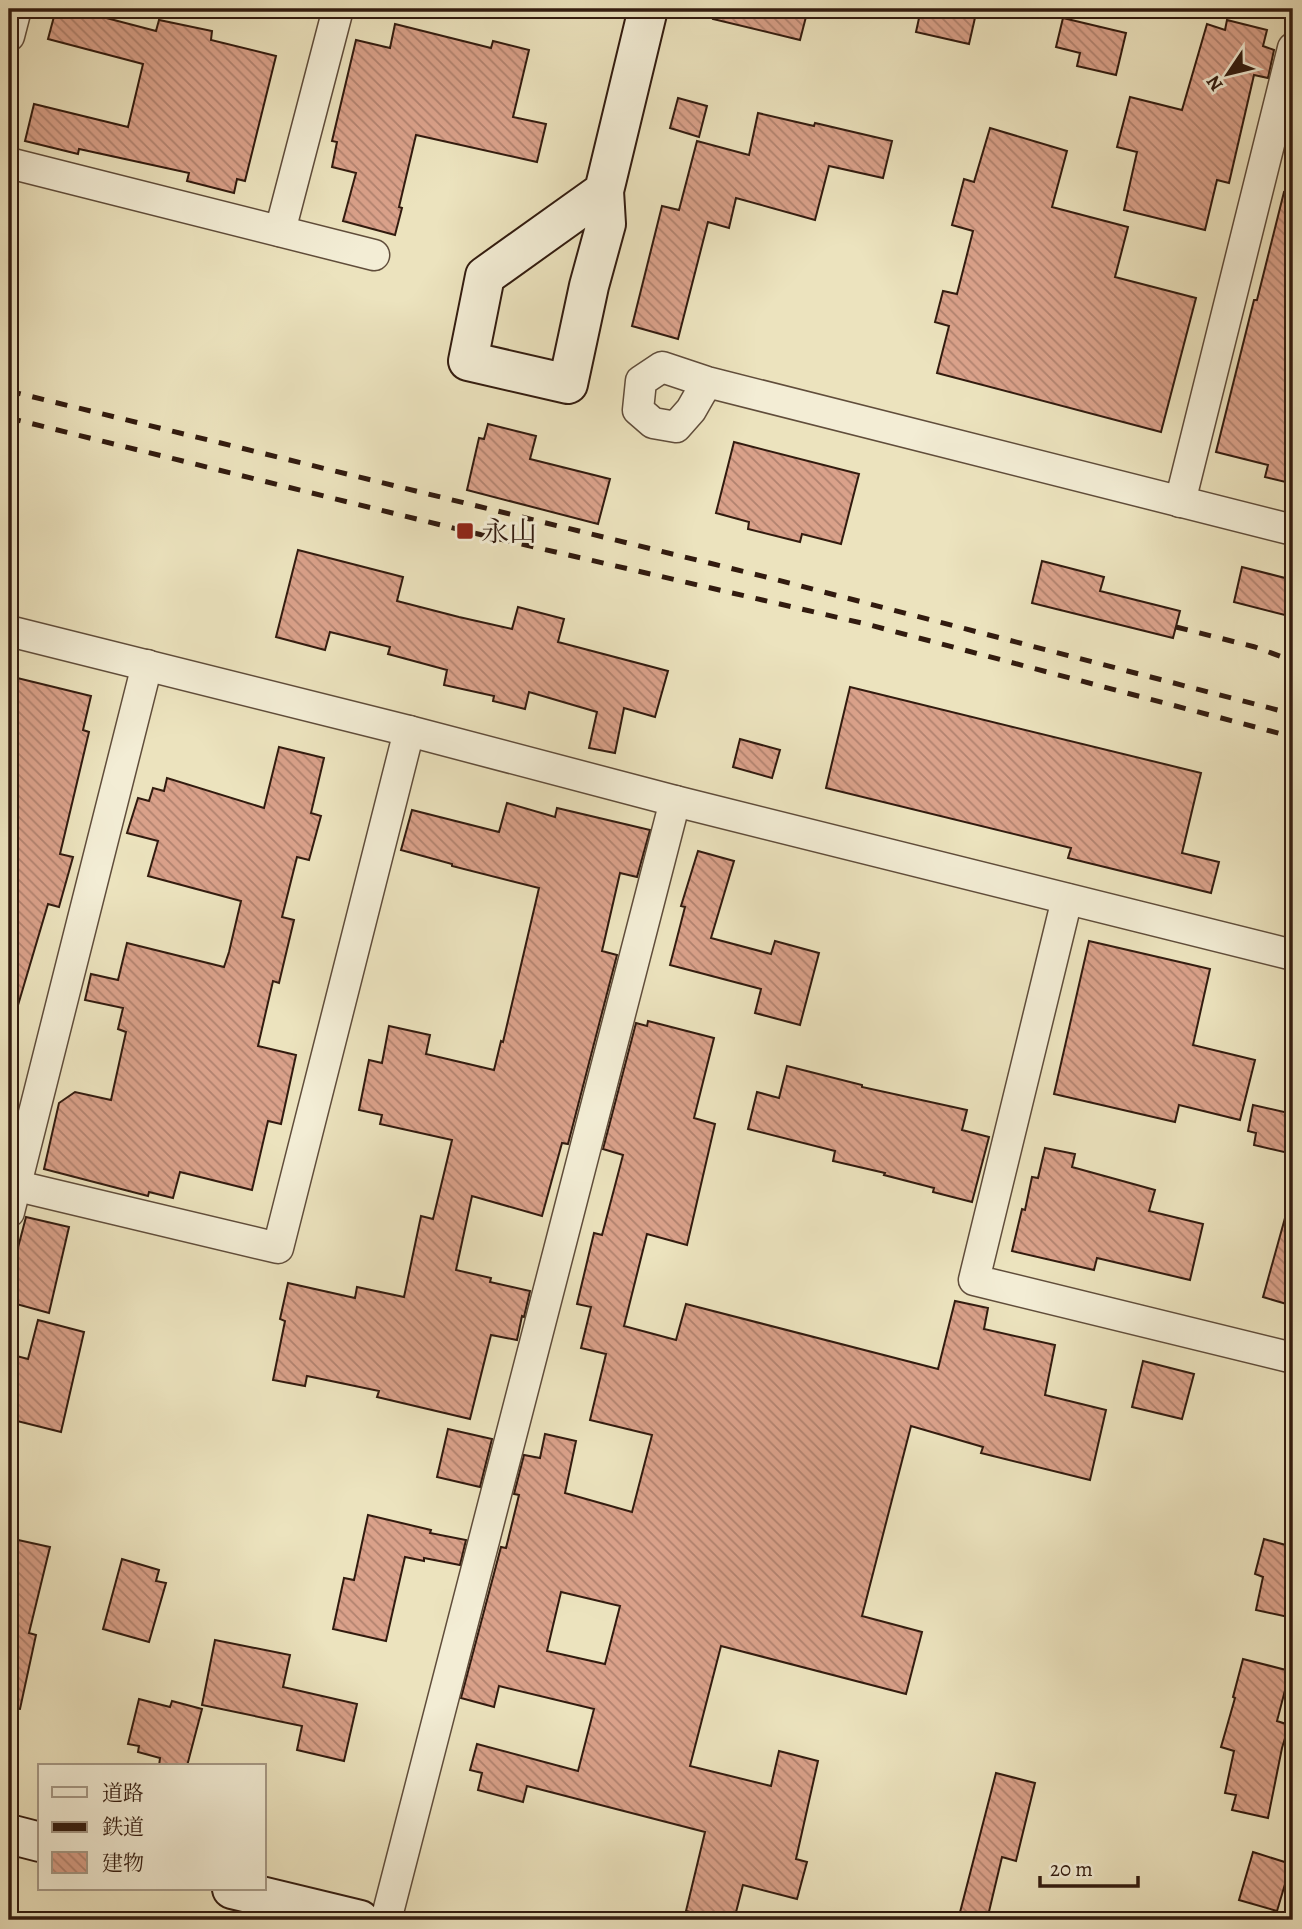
<svg xmlns="http://www.w3.org/2000/svg" width="1302" height="1929" viewBox="0 0 1302 1929" font-family="Alegreya,'Noto Serif JP',serif">
<defs>
<pattern id="building-back-hatch" width="6" height="6" patternUnits="userSpaceOnUse" patternTransform="scale(1.75)"><rect width="6" height="6" fill="#daa18a"/><path d="M-1 5l2 2M0 0l6 6M5-1l2 2" fill="none" stroke="#b1826f"/></pattern>
</defs>
<rect width="100%" height="100%" fill="#ece3be"/>
<filter id="stains"><feTurbulence type="fractalNoise" baseFrequency=".00286" numOctaves="4"/><feColorMatrix values="0 0 0 0 .2 0 0 0 0 .09 0 0 0 0 .02 0 0 0 .5 -.17"/></filter>
<radialGradient id="worn" r=".72"><stop offset=".6" stop-color="#630" stop-opacity="0"/><stop offset="1" stop-color="#630" stop-opacity=".3"/></radialGradient>
<g fill="url(#building-back-hatch)" stroke="#321b0f" stroke-width="2" fill-rule="evenodd">
<path d="M56,9H72L156,31L159,20L212,31L211,40L276,56L245,181L237,179L234,193L187,181L189,173L79,149L78,154L25,141L34,104L128,127L143,64L48,39Z"/>
<path d="M715,9H808L800,40L713,19Z"/>
<path d="M921,9H977L969,44L916,32Z"/>
<path d="M1063,18L1126,33L1116,75L1077,66L1080,53L1056,47Z"/>
<path d="M1227,20L1267,30L1263,46L1274,50L1268,78L1254,75L1229,183L1217,180L1205,230L1124,210L1137,152L1117,147L1130,97L1182,110L1207,24L1225,30Z"/>
<path d="M395,24L491,48L493,41L529,50L513,117L546,124L537,162L416,135L399,207L402,208L395,235L343,221L356,173L332,167L337,142L332,141L356,40L390,48Z"/>
<path d="M678,98L707,106L699,137L670,128Z"/>
<path d="M758,113L814,126L815,123L892,141L883,178L829,166L815,220L736,198L729,228L708,222L678,339L632,326L662,206L679,210L697,141L749,155Z"/>
<path d="M990,128L1067,151L1052,207L1128,227L1115,277L1196,298L1161,432L937,373L949,326L935,322L943,291L957,294L973,231L952,225L964,179L974,182Z"/>
<path d="M1284,192L1293,194V471L1290,483L1265,477L1268,465L1216,452L1254,300H1257Z"/>
<path d="M488,424L536,436L530,459L610,479L598,524L467,490L479,438L484,439Z"/>
<path d="M734,442L859,474L841,544L802,534L800,542L748,529L749,522L716,513Z"/>
<path d="M298,550L403,577L397,601L459,617L512,629L518,607L564,619L558,642L668,671L655,717L624,708L615,753L589,748L597,712L529,692L525,709L493,701L494,696L444,685L447,670L388,654L390,647L330,632L325,650L276,637Z"/>
<path d="M1042,561L1104,577L1100,591L1180,611L1173,638L1032,603Z"/>
<path d="M1242,567L1293,580L1285,615L1234,602Z"/>
<path d="M9,676L91,696L83,730L89,732L60,854L73,857L59,907L48,904L16,1012L9,1011Z"/>
<path d="M850,687L1201,773L1182,853L1219,862L1211,893L1068,858L1071,848L826,788Z"/>
<path d="M740,739L780,750L772,778L733,767Z"/>
<path d="M279,747L324,758L311,813L321,816L309,860L297,857L282,917L294,920L279,983L273,981L258,1046L296,1055L281,1124L268,1121L252,1190L180,1172L173,1198L149,1192L148,1196L44,1169L59,1103L75,1092L111,1100L126,1032L118,1029L123,1008L85,1000L91,974L118,980L127,943L224,967L229,952L241,901L148,876L158,841L127,833L138,798L149,801L153,788L164,791L167,778L264,808Z"/>
<path d="M507,803L555,817L557,808L650,830L637,877L620,873L602,951L617,955L568,1144L562,1143L542,1216L472,1196L456,1270L491,1278L490,1282L530,1291L524,1317L522,1316L517,1340L491,1335L470,1419L377,1397L379,1391L307,1376L305,1386L273,1380L285,1321L280,1319L288,1283L355,1298L357,1287L404,1297L421,1216L433,1219L452,1140L380,1124L382,1115L359,1110L369,1060L382,1063L389,1026L430,1035L426,1054L494,1070L501,1041L503,1042L539,888L452,866V864L401,850L412,810L499,832Z"/>
<path d="M698,851L734,861L711,938L771,954L775,941L819,953L800,1025L755,1013L761,989L670,965L685,907L681,906Z"/>
<path d="M1089,941L1210,969L1193,1045L1255,1060L1240,1120L1179,1105L1175,1122L1054,1094Z"/>
<path d="M648,1021L714,1038L694,1118L715,1124L687,1245L647,1234L624,1326L676,1340L686,1304L938,1369L955,1301L988,1308L984,1329L1055,1345L1045,1395L1106,1410L1090,1480L981,1453L983,1447L911,1426L862,1616L922,1632L906,1694L721,1646L690,1766L771,1786L779,1751L818,1761L796,1859L807,1862L797,1899L743,1885L734,1920H723L686,1911L705,1832L527,1786L523,1802L478,1790L482,1773L470,1770L477,1744L578,1771L594,1709L499,1686L494,1707L461,1698L501,1547L506,1548L519,1495L514,1494L524,1455L540,1458L545,1434L576,1441L565,1493L632,1512L652,1435L590,1420L606,1354L581,1348L591,1307L577,1304L594,1233L602,1235L623,1155L603,1149L636,1023L647,1026ZM561,1592L620,1606L605,1664L547,1651Z"/>
<path d="M787,1066L862,1085V1087L967,1110L962,1130L989,1137L972,1202L933,1192L934,1188L884,1175L885,1173L833,1161L835,1151L748,1129L757,1092L779,1098Z"/>
<path d="M1253,1105L1293,1114V1154L1254,1145L1256,1133L1248,1131Z"/>
<path d="M1045,1148L1075,1154L1072,1167L1155,1190L1149,1211L1203,1224L1190,1280L1097,1258L1094,1270L1012,1251L1022,1209L1025,1210L1032,1177L1038,1178Z"/>
<path d="M26,1217L69,1227L49,1313L9,1302V1282Z"/>
<path d="M1285,1218L1293,1220V1306L1263,1297Z"/>
<path d="M38,1320L84,1332L61,1432L9,1419V1354L28,1359Z"/>
<path d="M1143,1361L1194,1374L1182,1419L1132,1407Z"/>
<path d="M448,1429L492,1439L480,1487L437,1477Z"/>
<path d="M368,1515L431,1530L430,1533L466,1540L460,1565L424,1558V1561L405,1557L386,1641L333,1629L344,1578L354,1580Z"/>
<path d="M9,1538L50,1547L29,1633L36,1635L20,1709L9,1708Z"/>
<path d="M1264,1539L1293,1547V1618L1256,1610L1263,1577L1255,1574Z"/>
<path d="M122,1559L159,1570L156,1581L166,1583L149,1642L103,1629Z"/>
<path d="M215,1640L290,1655L283,1687L357,1704L344,1761L297,1750L302,1726L202,1705Z"/>
<path d="M1243,1659L1290,1671L1277,1721L1289,1725L1282,1748L1268,1818L1232,1810L1236,1795L1225,1793L1234,1751L1221,1747L1235,1698L1233,1697Z"/>
<path d="M139,1699L170,1707L172,1701L202,1709L187,1766H159L160,1758L138,1752L139,1746L128,1744Z"/>
<path d="M996,1773L1035,1783L1016,1861L1002,1857L987,1920H958Z"/>
<path d="M1253,1852L1291,1864L1277,1911L1239,1900Z"/>
</g>
<g fill="none" stroke-linecap="round" stroke-linejoin="round">
<defs>
<g id="minor">
<path d="M9,36L16,9"/>
<path d="M9,163L374,255"/>
<path d="M280,231L338,9"/>
<path d="M707,382L691,410L676,427L653,423L638,410L641,381L662,367L707,382L1293,530"/>
<path d="M1180,502L1293,48"/>
<path d="M9,631L409,731L675,801L1293,955"/>
<path d="M1067,899L974,1280L1293,1358"/>
<path d="M9,1184L278,1248L409,731"/>
<path d="M9,1212L147,665"/>
<path d="M386,1920L675,801"/>
</g>
<g id="secondary">
<path d="M604,191L485,276L468,361L568,384L589,286L606,224L604,191L648,9"/>
<path d="M9,1834L40,1842"/>
<path d="M232,1889L360,1920"/>
</g>
</defs>
<use href="#minor" stroke="#604d3b" stroke-width="33"/>
<use href="#secondary" stroke="#321b0f" stroke-width="42"/>
<use href="#minor" stroke="#f3edd5" stroke-width="30"/>
<use href="#secondary" stroke="#f3edd5" stroke-width="38"/>
<g stroke="#321b0f" stroke-width="5" stroke-dasharray="12 12" stroke-linecap="butt">
<path d="M9,391L766,577L1293,714"/>
<path d="M9,418L465,531L866,624L1293,737"/>
<path d="M1176,627L1255,647L1293,661"/>
</g>
</g>
<rect fill="#8f2418" stroke="#f3edd5" stroke-width="2.5" x="456" y="522" width="18" height="18" rx="3.5"/>
<g text-anchor="middle" stroke-width="6" stroke-linejoin="round" paint-order="stroke">
<g font-size="28" fill="#321b0f" stroke="#f3edd5" text-anchor="start">
<text x="481" y="541">永山</text>
</g>
</g>
<rect width="1302" height="1929" fill="none" stroke="#ece3be" stroke-width="35"/>
<rect x="10" y="10" width="1281" height="1908" fill="none" stroke="#321b0f" stroke-width="3.5"/>
<rect x="18" y="18" width="1267" height="1894" fill="none" stroke="#321b0f" stroke-width="2"/>
<rect x="38" y="1764" width="228" height="126" fill="#f3edd5" stroke="#a69986" stroke-width="2"/>
<rect x="52" y="1787" width="35" height="10" fill="#f3edd5" stroke="#a69986" stroke-width="2"/>
<text x="102" y="1800" font-size="21" fill="#321b0f">道路</text>
<rect x="52" y="1822" width="35" height="10" fill="#321b0f" stroke="#a69986" stroke-width="2"/>
<text x="102" y="1834" font-size="21" fill="#321b0f">鉄道</text>
<rect x="52" y="1852" width="35" height="21" fill="url(#building-back-hatch)" stroke="#a69986" stroke-width="2"/>
<text x="102" y="1870" font-size="21" fill="#321b0f">建物</text>
<g transform="translate(1228 74) rotate(235)" stroke="#f3edd5" stroke-width="5" paint-order="stroke">
<path d="M0-5L12 26L0 18L-12 26Z" fill="#321b0f"/>
<text y="-10" font-size="19" font-weight="bold" text-anchor="middle" fill="#321b0f">N</text>
</g>
<path d="M1040 1876v10h98v-10" fill="none" stroke="#321b0f" stroke-width="3.5"/>
<text x="1050" y="1876" font-size="21" fill="#321b0f" stroke="#f3edd5" stroke-width="5" paint-order="stroke">20 m</text>
<rect width="100%" height="100%" filter="url(#stains)"/>
<rect width="100%" height="100%" fill="url(#worn)"/>
</svg>
